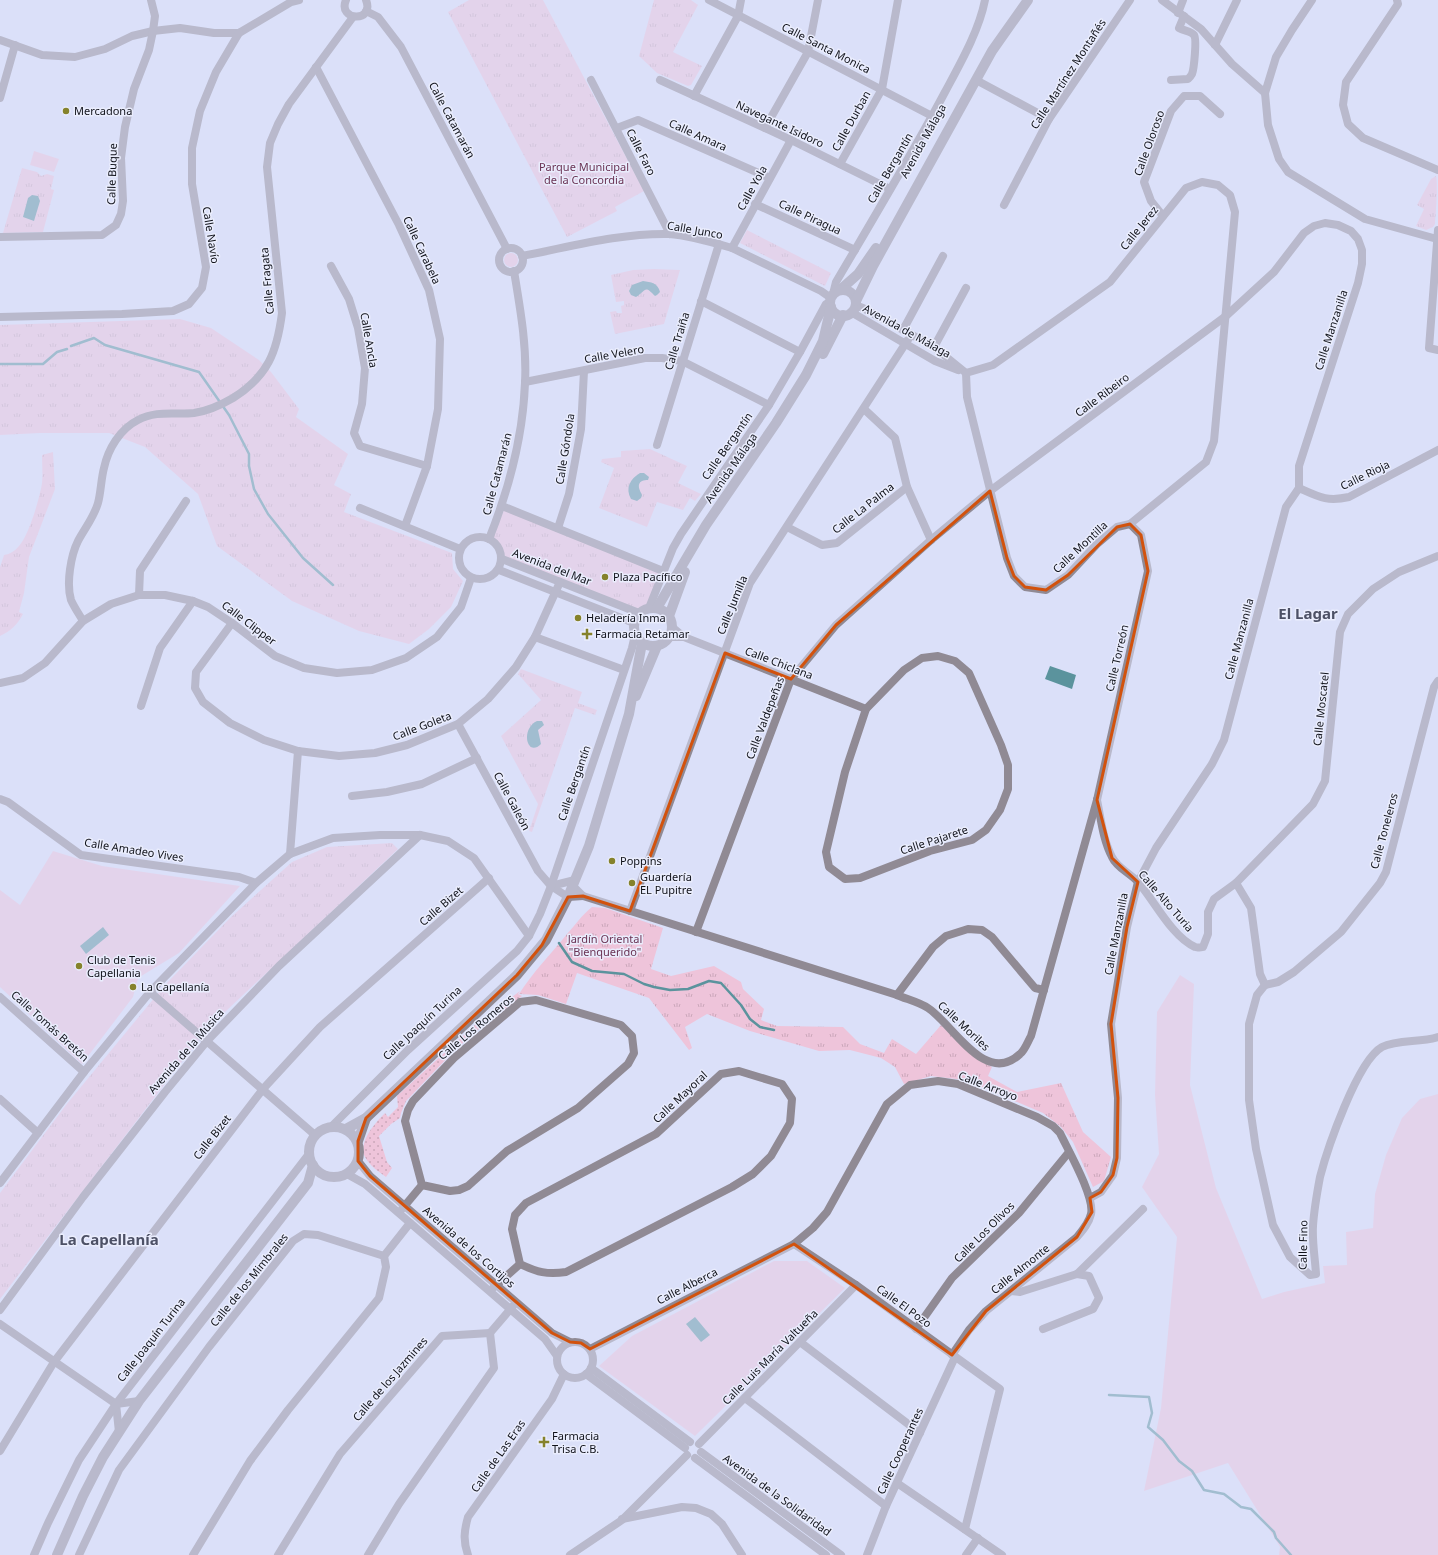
<svg xmlns="http://www.w3.org/2000/svg" width="1438" height="1555" viewBox="0 0 1438 1555" font-family="'Noto Sans',sans-serif">
<defs>
<pattern id="park-tufts" width="24" height="20" patternUnits="userSpaceOnUse"><rect width="24" height="20" fill="#eec4da"/><path d="M3 7l-1-3M5 7V3M7 7l1-3M15 17l-1-3M17 17v-4M19 17l1-3" fill="none" stroke="#cba7ba"/></pattern>
<pattern id="garden-dots" width="8" height="8" patternUnits="userSpaceOnUse"><rect width="8" height="8" fill="#eec4da"/><path d="M2 2h.1M6 6h.1" fill="none" stroke="#cba7ba" stroke-width="1.8" stroke-linecap="round"/></pattern>
</defs>
<rect width="100%" height="100%" fill="#dbe0f9"/>
<g fill="#eec4da">
<path d="M34,151L59,159L54,172L30,165Z"/>
<circle cx="511" cy="260" r="7"/>
<path d="M53,851L102,866L240,886L179,953L138,978L133,997L82,1064L0,987V890L20,905Z"/>
<path d="M1180,975L1194,984L1190,1085L1216,1188L1262,1299L1284,1292L1325,1283L1323,1266L1347,1265L1346,1232L1373,1228L1375,1194L1386,1155L1402,1118L1420,1099L1438,1094V1555H1279L1280,1547L1228,1463L1144,1491L1161,1408L1177,1237L1142,1187L1159,1154L1155,1095L1157,1012Z"/>
<path d="M774,1261H807L845,1288L695,1436L599,1366L632,1336Z"/>
</g>
<g fill="url(#park-tufts)">
<path d="M469,0H543L644,191L615,207L617,211L567,237L448,12Z"/>
<path d="M654,0H691L698,5L673,52L702,66L691,85L688,86L657,73L639,56Z"/>
<path d="M22,168L37,172L41,176L47,174L54,176L51,189L54,190L43,232L3,233Z"/>
<path d="M1436,176C1438,183 1436,214 1435,224L1433,227L1426,230L1416,226L1424,209L1417,205L1431,179Z"/>
<path d="M747,230L831,273L825,286L740,243Z"/>
<path d="M654,269L680,270L664,324L615,334L610,312L616,311L617,313H622L621,306L624,305V301L616,302L611,275L633,270Z"/>
<path d="M180,319L211,328L259,360L271,372L299,409L296,417L348,454L334,485L351,494L344,512L452,553L453,569L463,581L451,607L429,629L409,644L359,631L292,601L217,546L198,494L145,447L109,433H40L0,435V325Z"/>
<path d="M650,449L687,466L678,483L701,494L695,501L690,498L683,510L657,502L647,527L599,508L614,468L601,462L602,459L621,457V451Z"/>
<path d="M53,452L55,489L29,557L24,593L19,612L23,614C17,625 11,631 0,636V567L4,555C10,554 15,551 19,546C29,535 40,497 42,483C43,474 42,464 42,455Z"/>
<path d="M504,510L660,572L647,606L639,610L505,557L500,546L492,538Z"/>
<path d="M521,669L582,692L578,703L597,710L595,715L575,708L532,832L529,831L538,804L501,736L541,700L518,674Z"/>
<path d="M392,843L398,849L207,1029L0,1299V1193L66,1105L165,985L230,918L292,862L327,847Z"/>
<path d="M592,907L605,908L663,928L651,969L671,976L714,966L741,982L743,989L764,1009L761,1020L777,1026L843,1027L860,1044L884,1053L892,1039L916,1054L941,1025L975,1058L992,1067L988,1076L1017,1092L1061,1083L1083,1132L1111,1157L1104,1181L1093,1187L1073,1142L1061,1127L1043,1113L965,1080L931,1076L904,1084L895,1067L881,1058L850,1050L819,1051L750,1031L707,1014L685,1027L692,1048L689,1050L649,998L577,973L566,1004L538,995L519,994C533,972 551,954 567,934C577,923 581,916 592,907Z"/>
</g>
<path fill="url(#garden-dots)" d="M520,991L518,994L522,996L474,1033L453,1052L406,1101L401,1113L400,1118L391,1124L379,1136L387,1162L392,1168L386,1177C378,1171 370,1166 365,1157C358,1142 375,1123 385,1113L388,1117L398,1107L397,1096L476,1024Z"/>
<g fill="#5b939d">
<path d="M32,195L38,196L40,201L34,221L23,217L28,198Z"/>
<path d="M643,281C651,282 658,283 660,292L657,295L655,296C644,284 646,291 636,297L631,295L629,291L632,285Z"/>
<path d="M640,473H644L649,477L648,480C646,480 644,480 642,481C636,484 640,491 642,495L641,498L637,501L631,499C625,488 630,479 640,473Z"/>
<path d="M1050,666L1076,675L1072,689L1045,679Z"/>
<path d="M537,721H542L544,725L538,730L541,744C527,758 520,729 537,721Z"/>
<path d="M103,927L109,935L86,954L80,946Z"/>
<path d="M695,1317L710,1335L701,1342L686,1324Z"/>
</g>
<g fill="none" stroke-linecap="round" stroke-linejoin="round">
<g stroke="#5b939d" stroke-width="2.5">
<path d="M71,346L94,338L105,345L199,372L229,415L249,454V466L254,489L268,514L303,558L333,585"/>
<path d="M0,364H43L57,352L67,349"/>
<path d="M559,943L572,962L592,971L624,974L644,984L654,987L670,990L688,989L709,981L721,983L741,1005L750,1019L760,1027L774,1030"/>
<path d="M1109,1395L1149,1397L1152,1413L1148,1427L1163,1440L1179,1461L1192,1471L1204,1490L1224,1494L1241,1507L1251,1509L1274,1532L1276,1538L1291,1555"/>
</g>
<g stroke="#908a94" stroke-width="8">
<path d="M346,0C337,21 375,23 366,0"/>
<path d="M709,0L932,116"/>
<path d="M1162,0L1201,29L1232,64L1265,93L1268,125L1279,159L1288,172L1365,219L1437,239"/>
<path d="M1397,0L1398,4L1346,82L1343,105L1348,124L1363,138L1438,170"/>
<path d="M366,11L378,17L401,47L507,249"/>
<path d="M1178,13L1183,0"/>
<path d="M0,40L42,55L75,57L105,49L132,36L153,31L180,28L214,33H239L291,2L299,0"/>
<path d="M1215,45L1237,0"/>
<path d="M316,67L399,225L429,290L440,339L438,409L427,466L405,526"/>
<path d="M591,80L670,234"/>
<path d="M660,80L791,140L890,189"/>
<path d="M976,80L1049,119"/>
<path d="M1171,80L1188,79C1189,78 1191,76 1192,74C1194,69 1197,39 1194,35C1191,31 1184,31 1179,28L1184,16"/>
<path d="M1265,93L1276,57L1292,30L1312,0"/>
<path d="M694,96L738,16L741,0"/>
<path d="M0,98L15,45"/>
<path d="M617,128L638,120L770,178"/>
<path d="M765,128L808,52L818,0"/>
<path d="M840,164L882,89L898,0"/>
<path d="M1202,182L1218,185L1230,195L1235,212L1214,441L1206,462L1130,524L1117,527L1097,544L1068,575L1046,590L1025,587L1014,576L1007,558L967,397L966,373L993,365L1110,282L1186,188Z"/>
<path d="M755,204L855,250"/>
<path d="M1004,205L1049,119L1130,0"/>
<path d="M1163,216L1151,201L1144,182L1171,111L1184,96H1200L1220,114"/>
<path d="M1438,230L1429,348L1438,350"/>
<path d="M0,237L102,235L116,225L121,214L123,201L121,158L125,127L134,89L149,50L153,31L155,16L151,0"/>
<path d="M732,248L791,140"/>
<circle cx="511" cy="260" r="12"/>
<path d="M522,256C570,247 619,233 669,234C686,235 715,243 732,248L821,291L831,298"/>
<path d="M331,266L349,299L358,328L365,368L362,404L354,433L360,446L427,466"/>
<path d="M833,294L836,282C873,219 911,156 945,92C960,64 979,31 985,0"/>
<path d="M701,301L800,352"/>
<path d="M855,305L863,308L934,347L966,373"/>
<path d="M851,312L935,361L958,370"/>
<path d="M0,317L122,314L173,311L189,304L202,288L206,267L192,184V148L200,111L216,72L239,33"/>
<path d="M903,330L943,256"/>
<path d="M934,347L966,288"/>
<path d="M525,382L645,358H662L682,361L769,405"/>
<path d="M864,409L895,438L907,487L931,540"/>
<path d="M657,445L719,244"/>
<path d="M1299,488C1319,497 1327,502 1349,497L1438,450"/>
<path d="M502,506L663,571"/>
<path d="M360,508L460,549"/>
<path d="M787,527L822,545L837,543L907,487"/>
<path d="M558,528L569,494L581,429L584,371"/>
<circle cx="480" cy="558" r="21"/>
<path d="M489,539C509,489 523,436 525,383C527,345 520,308 514,271"/>
<path d="M502,559L639,613"/>
<path d="M499,570L634,623"/>
<path d="M139,595L140,571L186,501"/>
<path d="M649,608L673,548L681,534L769,405L800,352L826,304L830,302"/>
<path d="M83,621C79,614 74,607 71,600C66,583 71,555 78,541C85,528 94,517 98,503C101,492 101,479 104,468C108,449 120,429 138,420C157,410 174,415 194,413C208,411 221,405 233,398C268,376 277,352 282,313L267,167L270,143L278,124L289,104L353,17"/>
<path d="M232,623L196,672L195,688L203,702L230,723L264,740L298,751L339,756L375,753L407,745L458,724L488,699L516,667L535,637L560,582"/>
<path d="M672,627L684,637L866,709"/>
<path d="M535,637L624,670"/>
<path d="M669,637H684"/>
<path d="M938,656L955,661L969,673L1001,745L1008,765V789L1000,810L986,830L972,840L930,851L860,878L845,879L829,867L826,852L845,772L866,709L904,670L922,658Z"/>
<path d="M0,683L23,678L45,663L83,621L111,604L139,595H165L193,601L208,607L232,623L275,656L304,668L337,673L372,670L406,658L437,637L461,607L471,578"/>
<path d="M141,706L160,648L193,601"/>
<path d="M458,724L538,871L551,886"/>
<path d="M352,796L387,792L422,784L477,758"/>
<path d="M0,799L8,802L81,855L239,877L256,883"/>
<path d="M1097,800C1101,819 1103,840 1112,857C1117,868 1130,873 1138,882C1154,900 1172,937 1195,947C1197,948 1201,947 1203,947L1208,934V912L1214,899L1236,883L1251,908L1260,974L1265,985"/>
<path d="M290,854L298,751"/>
<path d="M575,880L551,886L568,897L583,896"/>
<path d="M1236,883L1313,804L1325,781L1340,632L1348,614L1373,589L1399,572L1438,556"/>
<path d="M573,886L583,896L897,995C906,999 919,1002 928,1008C953,1024 985,1087 1020,1054C1025,1050 1028,1041 1031,1036L1097,800L1148,571L1141,535L1130,524"/>
<path d="M630,911L750,583L911,335"/>
<path d="M696,932L791,679L836,625L931,540L990,491L1226,316L1274,272L1304,233L1314,226L1325,223L1338,225L1351,231L1358,239L1362,250V264L1358,283L1299,466V488L1286,507L1224,740L1212,764L1156,848L1138,882L1127,927L1111,1024L1118,1098L1117,1158L1113,1175L1101,1192L1090,1198"/>
<path d="M1265,985L1257,995L1249,1024V1100L1256,1149L1273,1225L1290,1257L1310,1275L1316,1274C1315,1258 1312,1241 1313,1226C1314,1210 1317,1193 1320,1177C1327,1150 1357,1061 1382,1047C1398,1039 1420,1043 1438,1037"/>
<path d="M1265,985L1278,982L1294,972L1341,932L1380,883L1386,872L1434,687L1438,681"/>
<path d="M150,992L315,1135"/>
<path d="M897,995L933,947L946,936L968,929L982,930L992,937L1035,988L1044,990"/>
<path d="M0,997L84,1072"/>
<path d="M536,1000L621,1025L632,1036L634,1053L628,1064L578,1108L507,1151L468,1186L459,1190L450,1191L422,1185L405,1121L408,1110L413,1101L454,1058L500,1019L520,1002Z"/>
<path d="M739,1071L782,1084L792,1099L790,1123L771,1156L753,1174L732,1187L566,1272C547,1275 537,1272 520,1264L512,1229L515,1215L526,1203L656,1134L721,1074Z"/>
<path d="M0,1099L38,1133"/>
<path d="M332,1126L408,1050L517,951L529,936L540,914L551,886L632,648L635,635"/>
<path d="M358,1161L370,1176L552,1333L570,1342"/>
<path d="M347,1174L365,1184L545,1339L557,1356"/>
<path d="M0,1183L84,1072L150,992L256,883L290,854L333,838L380,835H420L448,841L474,858L529,936"/>
<path d="M402,1209L422,1185"/>
<path d="M794,1244L856,1285L1000,1389L965,1529"/>
<path d="M384,1256L410,1223"/>
<path d="M493,1288L520,1264"/>
<path d="M1011,1291L1020,1292L1077,1274L1143,1209"/>
<path d="M0,1310L83,1197L165,1092L207,1041L279,966L420,835"/>
<path d="M0,1324L116,1404L139,1401"/>
<path d="M916,1329L952,1278L1019,1213L1069,1152"/>
<path d="M1043,1329L1093,1309L1099,1298L1089,1276L1077,1274"/>
<path d="M490,1333L513,1306"/>
<circle cx="575" cy="1360" r="18"/>
<path d="M800,1342L920,1433"/>
<path d="M590,1349L794,1244L813,1228L827,1212L887,1104L910,1085L938,1081L958,1084L1037,1117L1053,1126L1060,1133C1068,1150 1095,1197 1091,1214C1089,1223 1083,1230 1077,1237L986,1311L969,1330L952,1355"/>
<path d="M591,1368L690,1442"/>
<path d="M586,1374L685,1448"/>
<path d="M745,1398L886,1506"/>
<path d="M116,1404L119,1432"/>
<path d="M699,1444L856,1285"/>
<path d="M0,1451L54,1362L263,1089L320,1027L489,878"/>
<path d="M701,1452L841,1555"/>
<path d="M695,1458L826,1555"/>
<path d="M897,1483L1002,1555"/>
<path d="M622,1519L682,1507L696,1508L711,1514L722,1524L742,1555"/>
<path d="M34,1555L48,1523L79,1460L116,1404L309,1154"/>
<path d="M79,1555L119,1470L209,1347L293,1241L304,1234L318,1235L384,1256L386,1267L379,1298L288,1410L250,1461L193,1555"/>
<path d="M278,1555L340,1454L442,1336L490,1333L494,1368L399,1504L368,1555"/>
<path d="M468,1555C463,1541 464,1531 468,1517L552,1399L564,1374"/>
<path d="M570,1555L622,1520L687,1455"/>
<path d="M867,1555L886,1506L955,1357"/>
<path d="M966,1555L978,1538"/>
</g>
<g stroke="#908a94" stroke-width="10">
<path d="M840,290L858,274L876,248"/>
<circle cx="843" cy="303" r="13"/>
<path d="M856,301L873,266L992,51L1028,0"/>
<path d="M823,354L843,315"/>
<circle cx="653" cy="627" r="19"/>
<path d="M657,608L706,525L776,423L806,375L823,341L831,307"/>
<path d="M669,616L685,572"/>
<path d="M636,696L657,646"/>
<circle cx="334" cy="1152" r="25"/>
<path d="M346,1129L366,1118L517,975L546,940L568,897L589,846L629,714L642,643"/>
<path d="M358,1141L366,1118"/>
<path d="M57,1555L83,1496L103,1457L139,1401L308,1183L313,1165"/>
</g>
</g>
<path d="M0 0H1438V1555H0ZM990,491L1007,558L1014,576L1025,587L1046,590L1068,575L1117,527L1130,524L1141,535L1148,571L1097,800L1112,858L1138,882L1127,927L1111,1024L1118,1098L1117,1158L1113,1175L1101,1192L1090,1198L1092,1212L1077,1237L986,1311L952,1355L794,1244L590,1349L581,1343L570,1342L552,1333L370,1176L358,1161V1141L366,1118L517,975L542,945L568,897L583,896L630,911L725,653L791,679L836,625Z" fill="#dbe0f9" fill-opacity=".55" fill-rule="evenodd"/>
<path fill="none" stroke="#d2520d" stroke-width="3" stroke-linejoin="round" d="M990,491L1007,558L1014,576L1025,587L1046,590L1068,575L1117,527L1130,524L1141,535L1148,571L1097,800L1112,858L1138,882L1127,927L1111,1024L1118,1098L1117,1158L1113,1175L1101,1192L1090,1198L1092,1212L1077,1237L986,1311L952,1355L794,1244L590,1349L581,1343L570,1342L552,1333L370,1176L358,1161V1141L366,1118L517,975L542,945L568,897L583,896L630,911L725,653L791,679L836,625Z"/>
<g fill="#85822b" stroke="#eaedfd" stroke-width="1.5">
<circle cx="66" cy="111" r="4"/>
<circle cx="605" cy="577" r="4"/>
<circle cx="578" cy="618" r="4"/>
<path d="M585 628h4v4h4v4h-4v4h-4v-4h-4v-4h4z"/>
<circle cx="612" cy="861" r="4"/>
<circle cx="632" cy="883" r="4"/>
<circle cx="79" cy="966" r="4"/>
<circle cx="133" cy="987" r="4"/>
<path d="M542 1436h4v4h4v4h-4v4h-4v-4h-4v-4h4z"/>
</g>
<g text-anchor="middle" stroke-width="3" stroke-linejoin="round" paint-order="stroke">
<g font-size="11" fill="#10121a" stroke="#eaedfd">
<text transform="translate(826 48) rotate(27)" y="4">Calle Santa Monica</text>
<text transform="translate(1068 74) rotate(-57)" y="4">Calle Martínez Montañés</text>
<text transform="translate(452 120) rotate(62)" y="4">Calle Catamarán</text>
<text transform="translate(851 121) rotate(-61)" y="4">Calle Durban</text>
<text transform="translate(780 124) rotate(25)" y="4">Navegante Isidoro</text>
<text transform="translate(698 135) rotate(24)" y="4">Calle Amara</text>
<text transform="translate(923 141) rotate(-61)" y="4">Avenida Málaga</text>
<text transform="translate(1149 143) rotate(-70)" y="4">Calle Oloroso</text>
<text transform="translate(641 152) rotate(63)" y="4">Calle Faro</text>
<text transform="translate(890 168) rotate(-60)" y="4">Calle Bergantín</text>
<text transform="translate(112 174) rotate(-88)" y="4">Calle Buque</text>
<text transform="translate(752 188) rotate(-61)" y="4">Calle Yola</text>
<text transform="translate(810 217) rotate(25)" y="4">Calle Piragua</text>
<text transform="translate(1139 228) rotate(-51)" y="4">Calle Jerez</text>
<text transform="translate(695 230) rotate(10)" y="4">Calle Junco</text>
<text transform="translate(211 235) rotate(81)" y="4">Calle Navío</text>
<text transform="translate(422 250) rotate(65)" y="4">Calle Carabela</text>
<text transform="translate(267 281) rotate(-95)" y="4">Calle Fragata</text>
<text transform="translate(1331 330) rotate(-72)" y="4">Calle Manzanilla</text>
<text transform="translate(907 331) rotate(29)" y="4">Avenida de Málaga</text>
<text transform="translate(369 340) rotate(80)" y="4">Calle Ancla</text>
<text transform="translate(677 341) rotate(-73)" y="4">Calle Traiña</text>
<text transform="translate(614 354) rotate(-10)" y="4">Calle Velero</text>
<text transform="translate(1102 395) rotate(-37)" y="4">Calle Ribeiro</text>
<text transform="translate(727 446) rotate(-55)" y="4">Calle Bergantín</text>
<text transform="translate(565 449) rotate(-81)" y="4">Calle Góndola</text>
<text transform="translate(731 468) rotate(-55)" y="4">Avenida Málaga</text>
<text transform="translate(497 474) rotate(-75)" y="4">Calle Catamarán</text>
<text transform="translate(1365 475) rotate(-26)" y="4">Calle Rioja</text>
<text transform="translate(863 508) rotate(-38)" y="4">Calle La Palma</text>
<text transform="translate(1080 547) rotate(-43)" y="4">Calle Montilla</text>
<text transform="translate(552 567) rotate(21)" y="4">Avenida del Mar</text>
<text transform="translate(732 605) rotate(-68)" y="4">Calle Jumilla</text>
<text transform="translate(249 623) rotate(37)" y="4">Calle Clipper</text>
<text transform="translate(1239 639) rotate(-75)" y="4">Calle Manzanilla</text>
<text transform="translate(1117 658) rotate(-77)" y="4">Calle Torreón</text>
<text transform="translate(779 663) rotate(21)" y="4">Calle Chiclana</text>
<text transform="translate(1321 709) rotate(-84)" y="4">Calle Moscatel</text>
<text transform="translate(765 718) rotate(-69)" y="4">Calle Valdepeñas</text>
<text transform="translate(422 726) rotate(-21)" y="4">Calle Goleta</text>
<text transform="translate(574 783) rotate(-71)" y="4">Calle Bergantín</text>
<text transform="translate(512 801) rotate(62)" y="4">Calle Galeón</text>
<text transform="translate(1384 831) rotate(-75)" y="4">Calle Toneleros</text>
<text transform="translate(934 840) rotate(-18)" y="4">Calle Pajarete</text>
<text transform="translate(134 850) rotate(9)" y="4">Calle Amadeo Vives</text>
<text transform="translate(1166 901) rotate(49)" y="4">Calle Alto Turia</text>
<text transform="translate(441 906) rotate(-41)" y="4">Calle Bizet</text>
<text transform="translate(1116 934) rotate(-79)" y="4">Calle Manzanilla</text>
<text transform="translate(422 1023) rotate(-43)" y="4">Calle Joaquín Turina</text>
<text transform="translate(50 1026) rotate(42)" y="4">Calle Tomás Bretón</text>
<text transform="translate(964 1026) rotate(43)" y="4">Calle Moriles</text>
<text transform="translate(476 1027) rotate(-40)" y="4">Calle Los Romeros</text>
<text transform="translate(186 1051) rotate(-49)" y="4">Avenida de la Música</text>
<text transform="translate(988 1086) rotate(21)" y="4">Calle Arroyo</text>
<text transform="translate(680 1097) rotate(-43)" y="4">Calle Mayoral</text>
<text transform="translate(212 1137) rotate(-52)" y="4">Calle Bizet</text>
<text transform="translate(984 1232) rotate(-45)" y="4">Calle Los Olivos</text>
<text transform="translate(1303 1245) rotate(-89)" y="4">Calle Fino</text>
<text transform="translate(469 1247) rotate(41)" y="4">Avenida de los Cortijos</text>
<text transform="translate(1020 1269) rotate(-39)" y="4">Calle Almonte</text>
<text transform="translate(249 1280) rotate(-51)" y="4">Calle de los Mimbrales</text>
<text transform="translate(687 1286) rotate(-27)" y="4">Calle Alberca</text>
<text transform="translate(904 1306) rotate(36)" y="4">Calle El Pozo</text>
<text transform="translate(151 1340) rotate(-52)" y="4">Calle Joaquín Turina</text>
<text transform="translate(770 1357) rotate(-45)" y="4">Calle Luis María Valtueña</text>
<text transform="translate(390 1379) rotate(-49)" y="4">Calle de los Jazmines</text>
<text transform="translate(900 1451) rotate(-65)" y="4">Calle Cooperantes</text>
<text transform="translate(498 1456) rotate(-55)" y="4">Calle de Las Eras</text>
<text transform="translate(777 1495) rotate(36)" y="4">Avenida de la Solidaridad</text>
</g>
<g font-size="11" fill="#10121a" stroke="#eaedfd" text-anchor="start">
<text x="74" y="115">Mercadona</text>
<text x="613" y="581">Plaza Pacífico</text>
<text x="586" y="622">Heladería Inma</text>
<text x="595" y="638">Farmacia Retamar</text>
<text x="620" y="865">Poppins</text>
<text x="640" y="881">Guardería<tspan x="640" dy="13">EL Pupitre</tspan></text>
<text x="87" y="964">Club de Tenis<tspan x="87" dy="13">Capellania</tspan></text>
<text x="141" y="991">La Capellanía</text>
<text x="552" y="1440">Farmacia<tspan x="552" dy="13">Trisa C.B.</tspan></text>
</g>
<g font-size="11" fill="#6a3253" stroke="#eaedfd">
<text x="584" y="171">Parque Municipal<tspan x="584" dy="13">de la Concordia</tspan></text>
<text x="605" y="943">Jardín Oriental<tspan x="605" dy="13">"Bienquerido"</tspan></text>
</g>
<g font-size="15" font-weight="bold" fill="#4d5166" stroke="#eaedfd">
<text x="1308" y="619">El Lagar</text>
<text x="109" y="1245">La Capellanía</text>
</g>
</g>
</svg>
